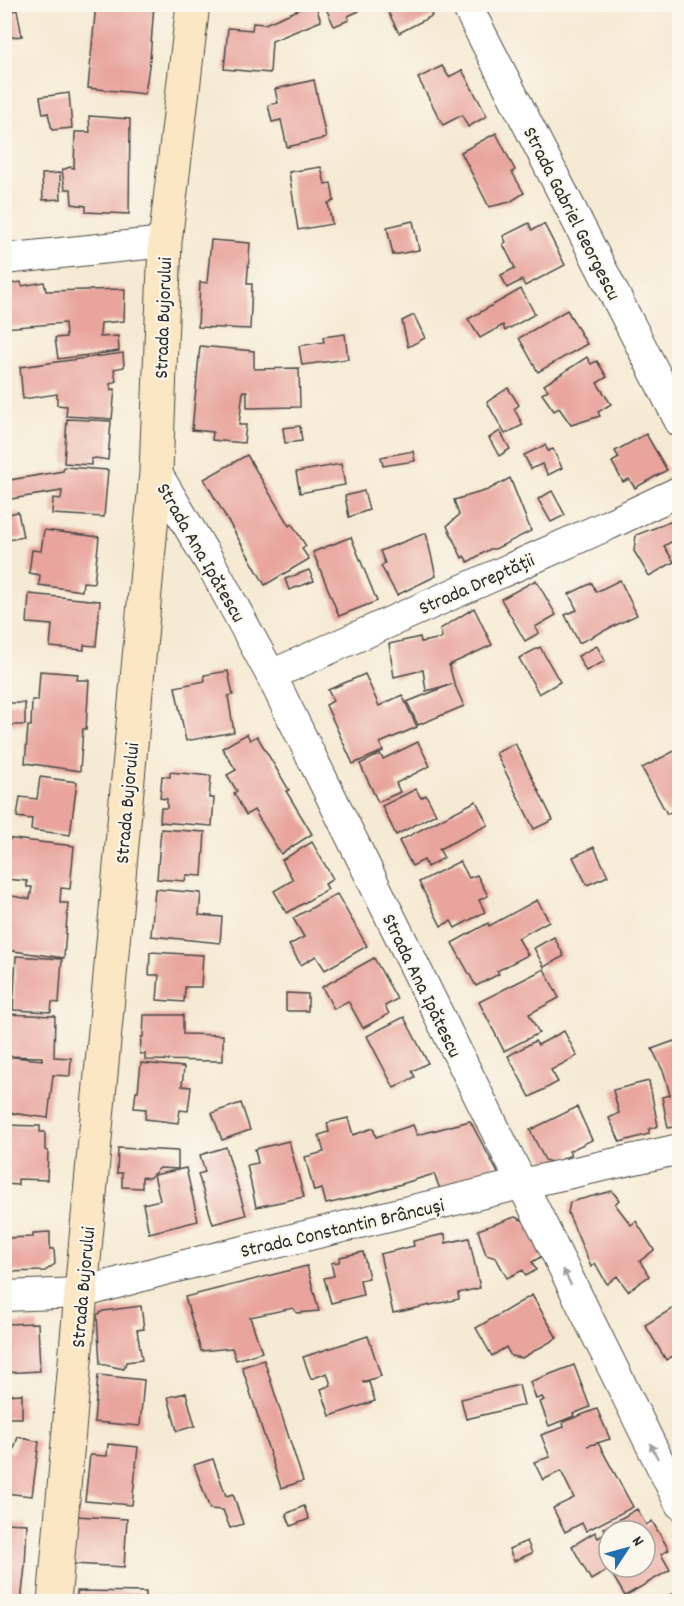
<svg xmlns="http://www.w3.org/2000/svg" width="684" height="1606" viewBox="0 0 684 1606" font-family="Dekko,sans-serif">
<rect width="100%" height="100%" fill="#fbf7ec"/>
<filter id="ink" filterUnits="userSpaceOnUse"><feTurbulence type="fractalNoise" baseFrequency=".0167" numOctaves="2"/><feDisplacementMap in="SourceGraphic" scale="12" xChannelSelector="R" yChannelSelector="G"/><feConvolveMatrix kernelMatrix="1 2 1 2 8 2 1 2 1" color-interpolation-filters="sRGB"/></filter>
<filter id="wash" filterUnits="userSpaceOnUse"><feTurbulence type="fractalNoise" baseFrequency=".008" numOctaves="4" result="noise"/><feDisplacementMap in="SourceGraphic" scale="24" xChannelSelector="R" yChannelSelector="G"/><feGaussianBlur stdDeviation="1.35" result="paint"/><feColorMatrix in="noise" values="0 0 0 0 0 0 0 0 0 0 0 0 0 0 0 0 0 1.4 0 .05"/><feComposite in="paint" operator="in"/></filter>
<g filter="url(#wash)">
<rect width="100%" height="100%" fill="#f5ead3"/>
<g id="blocks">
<g fill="#e8a49d" fill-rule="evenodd">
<path d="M96,4H154L150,59L145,94L88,88Z"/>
<path d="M221,4H254V6L221,8Z"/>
<path d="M312,4H315L321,21L272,41L270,73L224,69L228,28L252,30L253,23L265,24Z"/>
<path d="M324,4H356L359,11L348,16L349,20L334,26Z"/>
<path d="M384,4H426L432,16L399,33Z"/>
<path d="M17,10L22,36L4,38V13Z"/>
<path d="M442,66L449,77L462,70L487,116L468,127L462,115L443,125L418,78Z"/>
<path d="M314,80L326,138L287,147L281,120L272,122L268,105L278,103L275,89Z"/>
<path d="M69,93L72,128L52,130L48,113L43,114L40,97Z"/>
<path d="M89,116L130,119L129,214L86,212V206L72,204L71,189H65L62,170L70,167L74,168L75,132H90Z"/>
<path d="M496,133L515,170L512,172L524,193L510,202L489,207L461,152Z"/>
<path d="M321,167L325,184L331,183L334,201L328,203L332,224L298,230L289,172Z"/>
<path d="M60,173L61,199L43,200L42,174Z"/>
<path d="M413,221L419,250L393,255L387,227Z"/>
<path d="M529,223L532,230L544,224L565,265L525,286L522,280L507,288L501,275L515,268L503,244L506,242L503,236Z"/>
<path d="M211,240L250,243L247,284H252L250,329L198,327L200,282L207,283Z"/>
<path d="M21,282L22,286L44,282L46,291L125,289L124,321L101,323L100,337L118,336L119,351L58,359L55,338L66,337L65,323L4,328V285Z"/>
<path d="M521,289L535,314L505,331L503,325L480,338L468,319Z"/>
<path d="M567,310L587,344L538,372L519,338Z"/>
<path d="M414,315L425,338L408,347L402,321Z"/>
<path d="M345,334L348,359L302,365L299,346L324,342L323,337Z"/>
<path d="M200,346L254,351V369L299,368L300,407L247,408V391H243L239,425H246L244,443L212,440L213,432L192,430Z"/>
<path d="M123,353L124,367L114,369L116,381L110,384L111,390L115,389L112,419L66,416L67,406L57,405V394L23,399L20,367Z"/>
<path d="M587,357L591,364L597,361L607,377L597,383L611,404L598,412L600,416L571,425L559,408L554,411L542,394L548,390L544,385Z"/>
<path d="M508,388L519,405L514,409L523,425L505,434L487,402Z"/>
<path d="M67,419L111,421L108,460L96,458L91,459V465L64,463Z"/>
<path d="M300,426L302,441L285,443L283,428Z"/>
<path d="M500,431L510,449L499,456L489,438Z"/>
<path d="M646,434L667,470L635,488L629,479L623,482L612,462L619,458L615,451Z"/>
<path d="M545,445L548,451L553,449L562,468L548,475L542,464L531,469L524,455Z"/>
<path d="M413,451L415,461L383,466L381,457Z"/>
<path d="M247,455L289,526L292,524L306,546L302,549L309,559L265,585L204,479Z"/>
<path d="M341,464L345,485L300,493L296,472Z"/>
<path d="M64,467L108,470L104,517L52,514L53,498L61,499L62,491L4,500V481L63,471Z"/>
<path d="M510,478L531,531L495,549H490L468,562L464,556L462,558L447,526L459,515L454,500L488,490Z"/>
<path d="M364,491L369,510L349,517L345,496Z"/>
<path d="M552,491L565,515L551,522L538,499Z"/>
<path d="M18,512L23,537L4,541V515Z"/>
<path d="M680,518V545L676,539L664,546L674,562L649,576L634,551L636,535Z"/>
<path d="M44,530L99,537L94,583L83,582L82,591L39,585L40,575L29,573L32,550L41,551Z"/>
<path d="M426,533L436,576L397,595L381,566L385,563L380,551Z"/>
<path d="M351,537L377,601L339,616L313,552Z"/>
<path d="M309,570L314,581L289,590L285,579Z"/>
<path d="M536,580L556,615L535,627L539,633L525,641L501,599Z"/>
<path d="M620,580L637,615L579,643L565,615L577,610L569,594L592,583L596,592Z"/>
<path d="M29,594L100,601L96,646L84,645V650L50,647L52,625L27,623Z"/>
<path d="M474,608L492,645L449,665L454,683L464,706L418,725L407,702L452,684L426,691L423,670L394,677L389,644L420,637L421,642L442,638L440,629Z"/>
<path d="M597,646L605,661L586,671L578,656Z"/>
<path d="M540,647L560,682L539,694L519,658Z"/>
<path d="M40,671L78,674L77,680H89L86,729H83L80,771L25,763L28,726H31L32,700H38Z"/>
<path d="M228,671L233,695L228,696L234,732L186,741L175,687L205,681L204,675Z"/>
<path d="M365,674L379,706L402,695L417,727L380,743L383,751L353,764L326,705L333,701L328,690Z"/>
<rect x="4" y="703" width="21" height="22"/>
<path d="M247,734L250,740L257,736L289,790L286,791L312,834L281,854L254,810L246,815L234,793L237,791L227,775L236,770L222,748Z"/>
<path d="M418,742L430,766L396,783L400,792L378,802L360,764L380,754L383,759Z"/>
<path d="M515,743L553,820L534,829L496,753Z"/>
<path d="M680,748V807L667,814L642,768Z"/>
<path d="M170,772L211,776L209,798H214L212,826L160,822L161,808H167V799L160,798L162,776L170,777Z"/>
<path d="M40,777L77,782L70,835L31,830L32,819L17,817L20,797L37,799Z"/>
<path d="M416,789L421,798L426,795L436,814L396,835L382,806Z"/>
<path d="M476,801L488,825L439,849L444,858L427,867L424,860L412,866L399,841Z"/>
<path d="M161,829L205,832L202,876L186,875L185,881L157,879Z"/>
<path d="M5,838L74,846L70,889L61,888L60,903H68L64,958L6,950L10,918H5V895L30,899L32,887H27V881L5,879Z"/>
<path d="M312,842L333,879L325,884L328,889L287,913L274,891L293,880L282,860Z"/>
<path d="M594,847L608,876L587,885L573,857Z"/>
<path d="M460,861L469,878L477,875L488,896L479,900L485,912L455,928L451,921L441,926L419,882Z"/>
<path d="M155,889L201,893L199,915L222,917L220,943L151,936Z"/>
<path d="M337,894L367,946L325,970L316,956L301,965L289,945L304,937L293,918Z"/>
<path d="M537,900L549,921L518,938L528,955L497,971L499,974L476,986L452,943L488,923L489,926Z"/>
<path d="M554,937L564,956L544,967L534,948Z"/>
<path d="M150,952L203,955L201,987H185L184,1002L157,1000L159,975H149Z"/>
<path d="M16,956L62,959L59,1003L52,1002L51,1012L13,1010Z"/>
<path d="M374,958L397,999L385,1006L389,1014L363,1028L348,1001L334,1009L322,987Z"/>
<path d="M544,969L559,998L529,1014L539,1033L504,1051L479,1002Z"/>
<path d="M286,993L308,994V1011H286Z"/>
<path d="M4,1014L55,1016L54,1057L71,1058L70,1076L53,1075L48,1118L4,1112V1056L42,1060V1057L4,1056Z"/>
<path d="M144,1015H183V1034L223,1035V1061L145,1060V1054H140L141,1037H143Z"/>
<path d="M404,1017L428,1063L412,1071L415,1077L394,1088L367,1036Z"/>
<path d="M564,1031L577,1056L551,1070L558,1082L530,1097L508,1056L535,1041L538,1045Z"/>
<path d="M674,1041L680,1051V1126L668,1128L662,1097L670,1095L664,1073L652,1049Z"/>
<path d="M141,1063L184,1067L182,1086L191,1087L188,1111L180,1110L178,1123L145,1119L146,1109L134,1108L136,1091H138Z"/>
<path d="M649,1081L658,1126L649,1129V1134L620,1142L609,1118L619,1113L613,1090Z"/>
<path d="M241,1103L250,1130L222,1140L212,1113Z"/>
<path d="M577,1107L592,1140L569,1151L571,1155L553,1163L545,1160L530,1130Z"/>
<path d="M348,1118L353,1135L373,1128L376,1137L413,1125L417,1135L470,1121L500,1177L440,1189L434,1174L369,1194L326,1204L322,1189L314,1191L305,1157L324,1152L319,1135L329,1132L327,1123Z"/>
<path d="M4,1125L40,1126V1132H45V1150L48,1151L47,1180L18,1179V1185L4,1184Z"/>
<path d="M289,1141L304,1197L256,1207L247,1165L258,1163L255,1149Z"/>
<path d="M226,1147L246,1215L213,1224L198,1174L205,1172L200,1155Z"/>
<path d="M118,1148L178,1151V1169L160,1168L149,1178L142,1177V1188L122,1187V1173H117Z"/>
<path d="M186,1168L198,1221L149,1233L143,1204L160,1200L154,1175Z"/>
<path d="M612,1191L619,1200L615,1204L631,1225L636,1221L654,1250L640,1261L649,1276L628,1291L617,1276L607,1284L595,1263L591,1267L568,1213L570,1202Z"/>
<path d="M515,1217L526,1222L544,1255L532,1262L536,1270L526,1276L523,1270L507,1278L496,1258L486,1255L478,1230Z"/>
<path d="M50,1232V1249H54L55,1264L45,1271L4,1272V1238L33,1237V1233Z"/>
<path d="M445,1234L446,1243L469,1238L480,1288L458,1293L459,1299L393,1313L380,1254L414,1246L413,1241Z"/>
<path d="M363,1252L369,1278L360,1280L363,1295L331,1303L324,1278L334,1276L331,1263L339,1262L340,1257Z"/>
<path d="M307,1266L319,1311L297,1313L293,1308L250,1317L262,1352L236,1360L232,1348L201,1351L185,1297Z"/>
<path d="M532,1295L557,1338L522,1358L511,1356L506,1347L492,1356L476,1328Z"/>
<path d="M680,1304V1352L666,1360L645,1325Z"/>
<path d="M141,1306L144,1329L137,1330L142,1360L126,1362L124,1369L100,1364L97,1315L103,1311Z"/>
<path d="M38,1323L40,1371L4,1373V1324Z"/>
<path d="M368,1336L381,1376L363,1382L364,1383L369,1382L375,1401L330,1416L321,1389L331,1385L327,1373L311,1379L303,1357Z"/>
<path d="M264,1360L303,1481L281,1488L242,1367Z"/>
<path d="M574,1365L590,1407L573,1414L574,1416L549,1426L540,1402L544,1400L542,1397L536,1399L530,1382Z"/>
<path d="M98,1375L144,1380L140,1426L94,1422Z"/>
<path d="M519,1385L524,1405L466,1419L461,1399Z"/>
<path d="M186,1393L195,1426L177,1431L168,1397Z"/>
<path d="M22,1394V1418H4V1395Z"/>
<path d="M597,1409L610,1439L587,1446L598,1443L633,1507L586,1531L582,1523L565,1532L553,1508L574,1498L561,1471L543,1480L534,1462L550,1457L541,1435L564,1427L563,1422Z"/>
<path d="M18,1437L39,1442L32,1496L4,1493V1451L13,1452Z"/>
<path d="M108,1444L138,1447L132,1505L85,1501L90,1455L107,1456Z"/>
<path d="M213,1459L226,1496L233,1494L243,1524L230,1528L223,1510L210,1509L194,1465Z"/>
<path d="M304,1506L309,1519L291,1526L286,1514Z"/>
<path d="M637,1509L646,1525L652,1521L669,1550L661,1554L670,1570L625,1596L609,1569L591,1580L572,1546L595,1532L598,1538L607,1533L604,1528ZM609,1531H645V1567H609Z"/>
<path d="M76,1516L127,1519L124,1567L74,1564Z"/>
<path d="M4,1523L27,1524L25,1566L21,1602H4Z"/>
<path d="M527,1541L532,1553L514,1561L509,1549Z"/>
<path d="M77,1591L146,1592V1602H77Z"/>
<path d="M680,1591V1602H655Z"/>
</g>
</g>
</g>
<g filter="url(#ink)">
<use href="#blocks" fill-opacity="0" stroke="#494844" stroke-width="1.5"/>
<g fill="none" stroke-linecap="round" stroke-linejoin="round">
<defs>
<g id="street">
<path d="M466,4L680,422"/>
<path d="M4,259L165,242"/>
<path d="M156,472L212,566L271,675L680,1504"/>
<path d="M271,675L608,525L680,491"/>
<path d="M4,1296L81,1293L164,1270L521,1184L680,1149"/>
</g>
<path id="secondary" d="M54,1602L81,1293L156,472L165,242L193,4"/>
</defs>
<use href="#street" stroke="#494844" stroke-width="32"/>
<use href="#secondary" stroke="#494844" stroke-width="35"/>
<use href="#street" stroke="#fff" stroke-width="30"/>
<use href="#secondary" stroke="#fbe7c3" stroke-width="33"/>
</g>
<defs><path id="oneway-solid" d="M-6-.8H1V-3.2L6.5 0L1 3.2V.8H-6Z" transform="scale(1.5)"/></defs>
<g fill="#a0a0a0">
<use href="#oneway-solid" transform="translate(567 1277) rotate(-116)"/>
<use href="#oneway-solid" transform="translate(654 1451) rotate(-116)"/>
</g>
</g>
<g text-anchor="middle" stroke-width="4.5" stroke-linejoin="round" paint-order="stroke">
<g font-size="20" fill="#2b2b2b" stroke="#fbf7ec">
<text transform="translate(573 213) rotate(63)" y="7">Strada Gabriel Georgescu</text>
<text transform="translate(162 318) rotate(-88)" y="7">Strada Bujorului</text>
<text transform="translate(202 552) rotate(60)" y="7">Strada Ana Ipătescu</text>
<text transform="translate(476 583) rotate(-24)" y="7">Strada Dreptății</text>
<text transform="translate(126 803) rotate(-85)" y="7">Strada Bujorului</text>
<text transform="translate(423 985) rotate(64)" y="7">Strada Ana Ipătescu</text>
<text transform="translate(342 1227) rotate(-13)" y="7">Strada Constantin Brâncuși</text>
<text transform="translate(82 1287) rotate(-85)" y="7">Strada Bujorului</text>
</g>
</g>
<rect width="684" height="1606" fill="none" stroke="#fbf7ec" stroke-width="24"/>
<g transform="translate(627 1549) rotate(54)"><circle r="28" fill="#fbf7ec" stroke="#a8a59f" stroke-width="1.5"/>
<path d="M0-4.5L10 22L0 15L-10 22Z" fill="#1f6fb2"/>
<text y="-9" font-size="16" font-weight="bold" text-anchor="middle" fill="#2b2b2b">N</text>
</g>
</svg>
